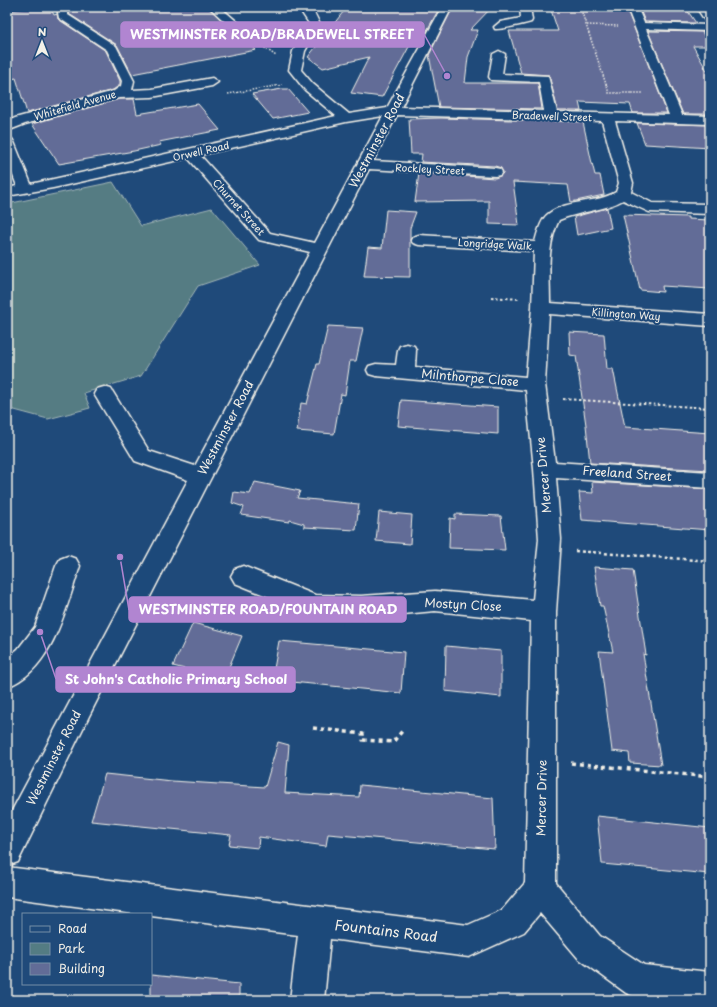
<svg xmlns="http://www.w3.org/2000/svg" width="717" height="1007" viewBox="0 0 717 1007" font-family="'Playpen Sans',sans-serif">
<rect width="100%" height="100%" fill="#1f4a7a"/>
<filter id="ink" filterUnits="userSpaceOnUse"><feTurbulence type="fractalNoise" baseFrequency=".025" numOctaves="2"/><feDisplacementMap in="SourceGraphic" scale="8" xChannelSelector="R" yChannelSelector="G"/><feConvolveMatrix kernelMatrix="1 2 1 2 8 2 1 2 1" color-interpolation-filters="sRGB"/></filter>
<g filter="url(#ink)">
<path fill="#547c83" stroke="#a4b6b6" d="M113,182L141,226L212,208L260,265L198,286L141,376L84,393L90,408L48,419L7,408V204Z"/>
<g fill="#626c97" stroke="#f4f1e8">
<path d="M36,7H50L54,15L57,14L58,19L106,51L120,81V85L113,90L27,113L16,78L7,80V11Z"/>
<path d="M101,7H208L234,32L224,36L226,40L247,39L256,50L132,74L117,45L69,14V12Z"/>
<path d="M347,7H440L425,34L423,22L417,34L333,25Z"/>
<path d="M453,7H492L470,30H478L468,57L465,83H538L542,109L439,107L429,55Z"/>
<path d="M550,7H626L667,113H633L630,104L579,102L581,111H558L549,75L521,73L509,31H558Z"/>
<path d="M639,7L687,10L696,23L645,22Z"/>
<path d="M648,31L702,32L710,46H693L710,76V114H683Z"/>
<path d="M326,34L411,43L382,97L351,93L369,57L323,68L308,57Z"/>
<path d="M282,89H288L308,112L273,119L252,94Z"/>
<path d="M119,99H134L137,114L198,104L220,130L159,142L161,145L134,151L59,164L32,124Z"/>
<path d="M441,118L583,122L591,159L595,175H600L604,195L571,202L568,185L513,182L519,225L489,224V201L415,202L419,173L495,178L500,176L503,173L501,168L495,166L421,162L422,154H411L409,119Z"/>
<path d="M637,123L710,125V148L645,144Z"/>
<path d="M607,208L611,228L577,235L574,217Z"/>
<path d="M386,210L416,212L410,228V277L364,276L368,247L382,248Z"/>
<path d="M623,215L688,217V219L710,220V289L662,286L663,292L640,290Z"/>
<path d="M328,326L363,328L356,361H350L345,395L341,394L334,434L297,431L301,403L307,404L317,364H319Z"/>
<path d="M569,332L604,334L607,369H613L625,427L710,433V470L590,463L586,425L576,356L570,355Z"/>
<path d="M401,400L498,407V434L398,426Z"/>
<path d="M255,482L300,491L297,498L359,504L356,530L304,527V524L290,520L289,522L241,515L244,507L232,503L234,492L250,494Z"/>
<path d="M592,482L710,489V530L582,520L579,492L593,493Z"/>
<path d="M379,512L412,515L410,544L376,541Z"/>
<path d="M455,514L501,516L505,550L449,548L450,518L455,519Z"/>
<path d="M594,567L633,570L646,655L643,654L661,765L630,763L629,753L612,751L599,651L613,652L603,606H600Z"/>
<path d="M193,623L242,636L224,679L173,666Z"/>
<path d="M279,641L404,652L401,693L272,680Z"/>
<path d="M446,646L501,651V697L445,691Z"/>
<path d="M278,742L289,745L285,793L359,797L360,785L493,798L495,849L328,834L326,846L259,837L258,848L229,845L231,835L91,821L105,774L172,781L265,787Z"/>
<path d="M597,816L710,828V874L602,864Z"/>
<path d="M151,975L239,984V1000H151Z"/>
</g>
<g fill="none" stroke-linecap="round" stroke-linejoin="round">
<defs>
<g id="minor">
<path d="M57,7H67L68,15L116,46L134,81L132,90L152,89L212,78L218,82L212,86L152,97L119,98L25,124L7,131V122L15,118L114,91L121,86L122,81L107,50L59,18Z"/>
<path d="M209,7H220L250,33L252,35L250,37L227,39L225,37L227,35L237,33Z"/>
<path d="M298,7C313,7 315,13 320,25L426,36L442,7H452L401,107L544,111L539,82L491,80L489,77L493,54L499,51L505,54L502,74L548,76L557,112L669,115L627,7H637L644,23L708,25L696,7H706L710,13V31L646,29L682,115L710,116V124L615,121L633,183L631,192L652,203L710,204V214L649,212L623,200C604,211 580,211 559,220C546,246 550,275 550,303L710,314V326L549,314L545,384L555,462L710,472V488L556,478L561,539L556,612V883L600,936L644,965L710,972V1000H660L638,998L626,993L578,958L540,913L524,932L469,957L330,939L324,1000H290L298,935L151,916V914H135L7,897V867L468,925L502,910L525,883L531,621L435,611L361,618L314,615L235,583L231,576L235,569L243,566L315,595L361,596L435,591L533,600L539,539L534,469L526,390L376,376L369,374L367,370L369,366L376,364L396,365L398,350L400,346L407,344L414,346L416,350L415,367L526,377L532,308L534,251L419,245L413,243L411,240L413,237L419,235L535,242C537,234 541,219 548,214C567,199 596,204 616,192L619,183L602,121L397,115L373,161L495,168L500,169L502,172L500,175L495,176L369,169L89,716L18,862L7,866V820L188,480L135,461L94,394L97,389L104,387L111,389L149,451L195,466L310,252L259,240L188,158L53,188L7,196V188L17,186L7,160V138L12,139L14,142L31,184L336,116L305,90L289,70L293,51L310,25ZM316,32L423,43L387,108L349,114L313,84L301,70L305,51ZM383,116L315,243L270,233L200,155L346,122Z"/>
<path d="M520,7H530L532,20L531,22C524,24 500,30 495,29L494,27L500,22L521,18Z"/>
<path d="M68,556L76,559L80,566C66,607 53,670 7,687V658L18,649L35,627L56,566L60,559Z"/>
</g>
</defs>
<use href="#minor" stroke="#f4f1e8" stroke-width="3"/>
<g stroke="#f4f1e8" stroke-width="1.5" stroke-dasharray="1.5 1.5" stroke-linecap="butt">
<path d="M580,7L609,93H644"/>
<path d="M587,25L618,26"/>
<path d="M262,46L276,56"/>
<path d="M228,94L282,85"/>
</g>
<g stroke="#f4f1e8" stroke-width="2" stroke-dasharray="2.5 2.5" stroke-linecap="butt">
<path d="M491,297L519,299"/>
<path d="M563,399L710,408"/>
</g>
<g stroke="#f4f1e8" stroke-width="2.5" stroke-dasharray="3 3" stroke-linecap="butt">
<path d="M575,551L710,561"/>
<path d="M709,698L710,701"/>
</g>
<g stroke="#f4f1e8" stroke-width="3.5" stroke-dasharray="4 4" stroke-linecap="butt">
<path d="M709,700L710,703"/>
<path d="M313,728L363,734V740L393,742L403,730"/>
<path d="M571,763L710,777"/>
</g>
<use href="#minor" fill="#1f4a7a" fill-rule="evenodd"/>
</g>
</g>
<g text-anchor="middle" stroke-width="4" stroke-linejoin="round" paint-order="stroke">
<g font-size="10" fill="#f4f1e8" stroke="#1f4a7a">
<text transform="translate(75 105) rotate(-16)" y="4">Whitefield Avenue</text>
<text transform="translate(552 116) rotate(2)" y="4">Bradewell Street</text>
<text transform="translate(201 151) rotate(-13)" y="4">Orwell Road</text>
<text transform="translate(430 169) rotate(3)" y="4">Rockley Street</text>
<text transform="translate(239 207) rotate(48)" y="4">Churnet Street</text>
<text transform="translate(495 244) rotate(3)" y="4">Longridge Walk</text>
<text transform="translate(626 314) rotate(4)" y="4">Killington Way</text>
</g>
<g font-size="12" fill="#f4f1e8" stroke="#1f4a7a">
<text transform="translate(377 141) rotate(-62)" y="4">Westminster Road</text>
<text transform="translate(470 378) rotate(5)" y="4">Milnthorpe Close</text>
<text transform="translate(226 428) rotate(-62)" y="4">Westminster Road</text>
<text transform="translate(627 474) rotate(4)" y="4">Freeland Street</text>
<text transform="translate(544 475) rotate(-95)" y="4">Mercer Drive</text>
<text transform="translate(463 605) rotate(3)" y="4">Mostyn Close</text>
<text transform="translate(54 758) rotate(-63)" y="4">Westminster Road</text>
<text transform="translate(542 798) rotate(-89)" y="4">Mercer Drive</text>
</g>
<g font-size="14" fill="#f4f1e8" stroke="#1f4a7a">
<text transform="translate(386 931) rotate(7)" y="5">Fountains Road</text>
</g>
</g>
<path fill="none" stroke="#b185d1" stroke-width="1.5" d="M447 76L424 34M120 557L129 610M40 632L56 679"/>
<g fill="#b185d1" stroke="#1f4a7a" stroke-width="1.5">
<circle cx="447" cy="76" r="4"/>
<circle cx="120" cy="557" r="4"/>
<circle cx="40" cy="632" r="4"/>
</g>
<g fill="#b185d1" stroke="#b185d1" stroke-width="1.5">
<rect x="121" y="22" width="303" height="25" rx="4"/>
<rect x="129" y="597" width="277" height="25" rx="4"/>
<rect x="56" y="667" width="239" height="25" rx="4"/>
</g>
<g font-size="13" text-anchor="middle" font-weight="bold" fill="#fff">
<text x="272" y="39">WESTMINSTER ROAD/BRADEWELL STREET</text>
<text x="268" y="614">WESTMINSTER ROAD/FOUNTAIN ROAD</text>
<text x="176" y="684">St John's Catholic Primary School</text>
</g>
<rect width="717" height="1007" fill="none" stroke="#1f4a7a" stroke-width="24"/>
<rect x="12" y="12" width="693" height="983" fill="none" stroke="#f4f1e8" stroke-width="1.5" filter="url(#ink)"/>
<rect x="22" y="913" width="130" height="72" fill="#1f4a7a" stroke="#748da6"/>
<rect x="30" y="926" width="20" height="6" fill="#1f4a7a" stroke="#748da6"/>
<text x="58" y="933" font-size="12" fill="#f4f1e8">Road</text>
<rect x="30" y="943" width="20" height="12" fill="#547c83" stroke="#748da6"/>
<text x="58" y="953" font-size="12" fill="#f4f1e8">Park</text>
<rect x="30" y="963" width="20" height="12" fill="#626c97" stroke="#748da6"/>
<text x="58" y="973" font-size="12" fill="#f4f1e8">Building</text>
<g transform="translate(42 42)" stroke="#1f4a7a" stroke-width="3" paint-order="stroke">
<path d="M0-3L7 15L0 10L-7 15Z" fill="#f4f1e8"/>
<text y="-6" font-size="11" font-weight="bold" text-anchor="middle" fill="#f4f1e8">N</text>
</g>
</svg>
